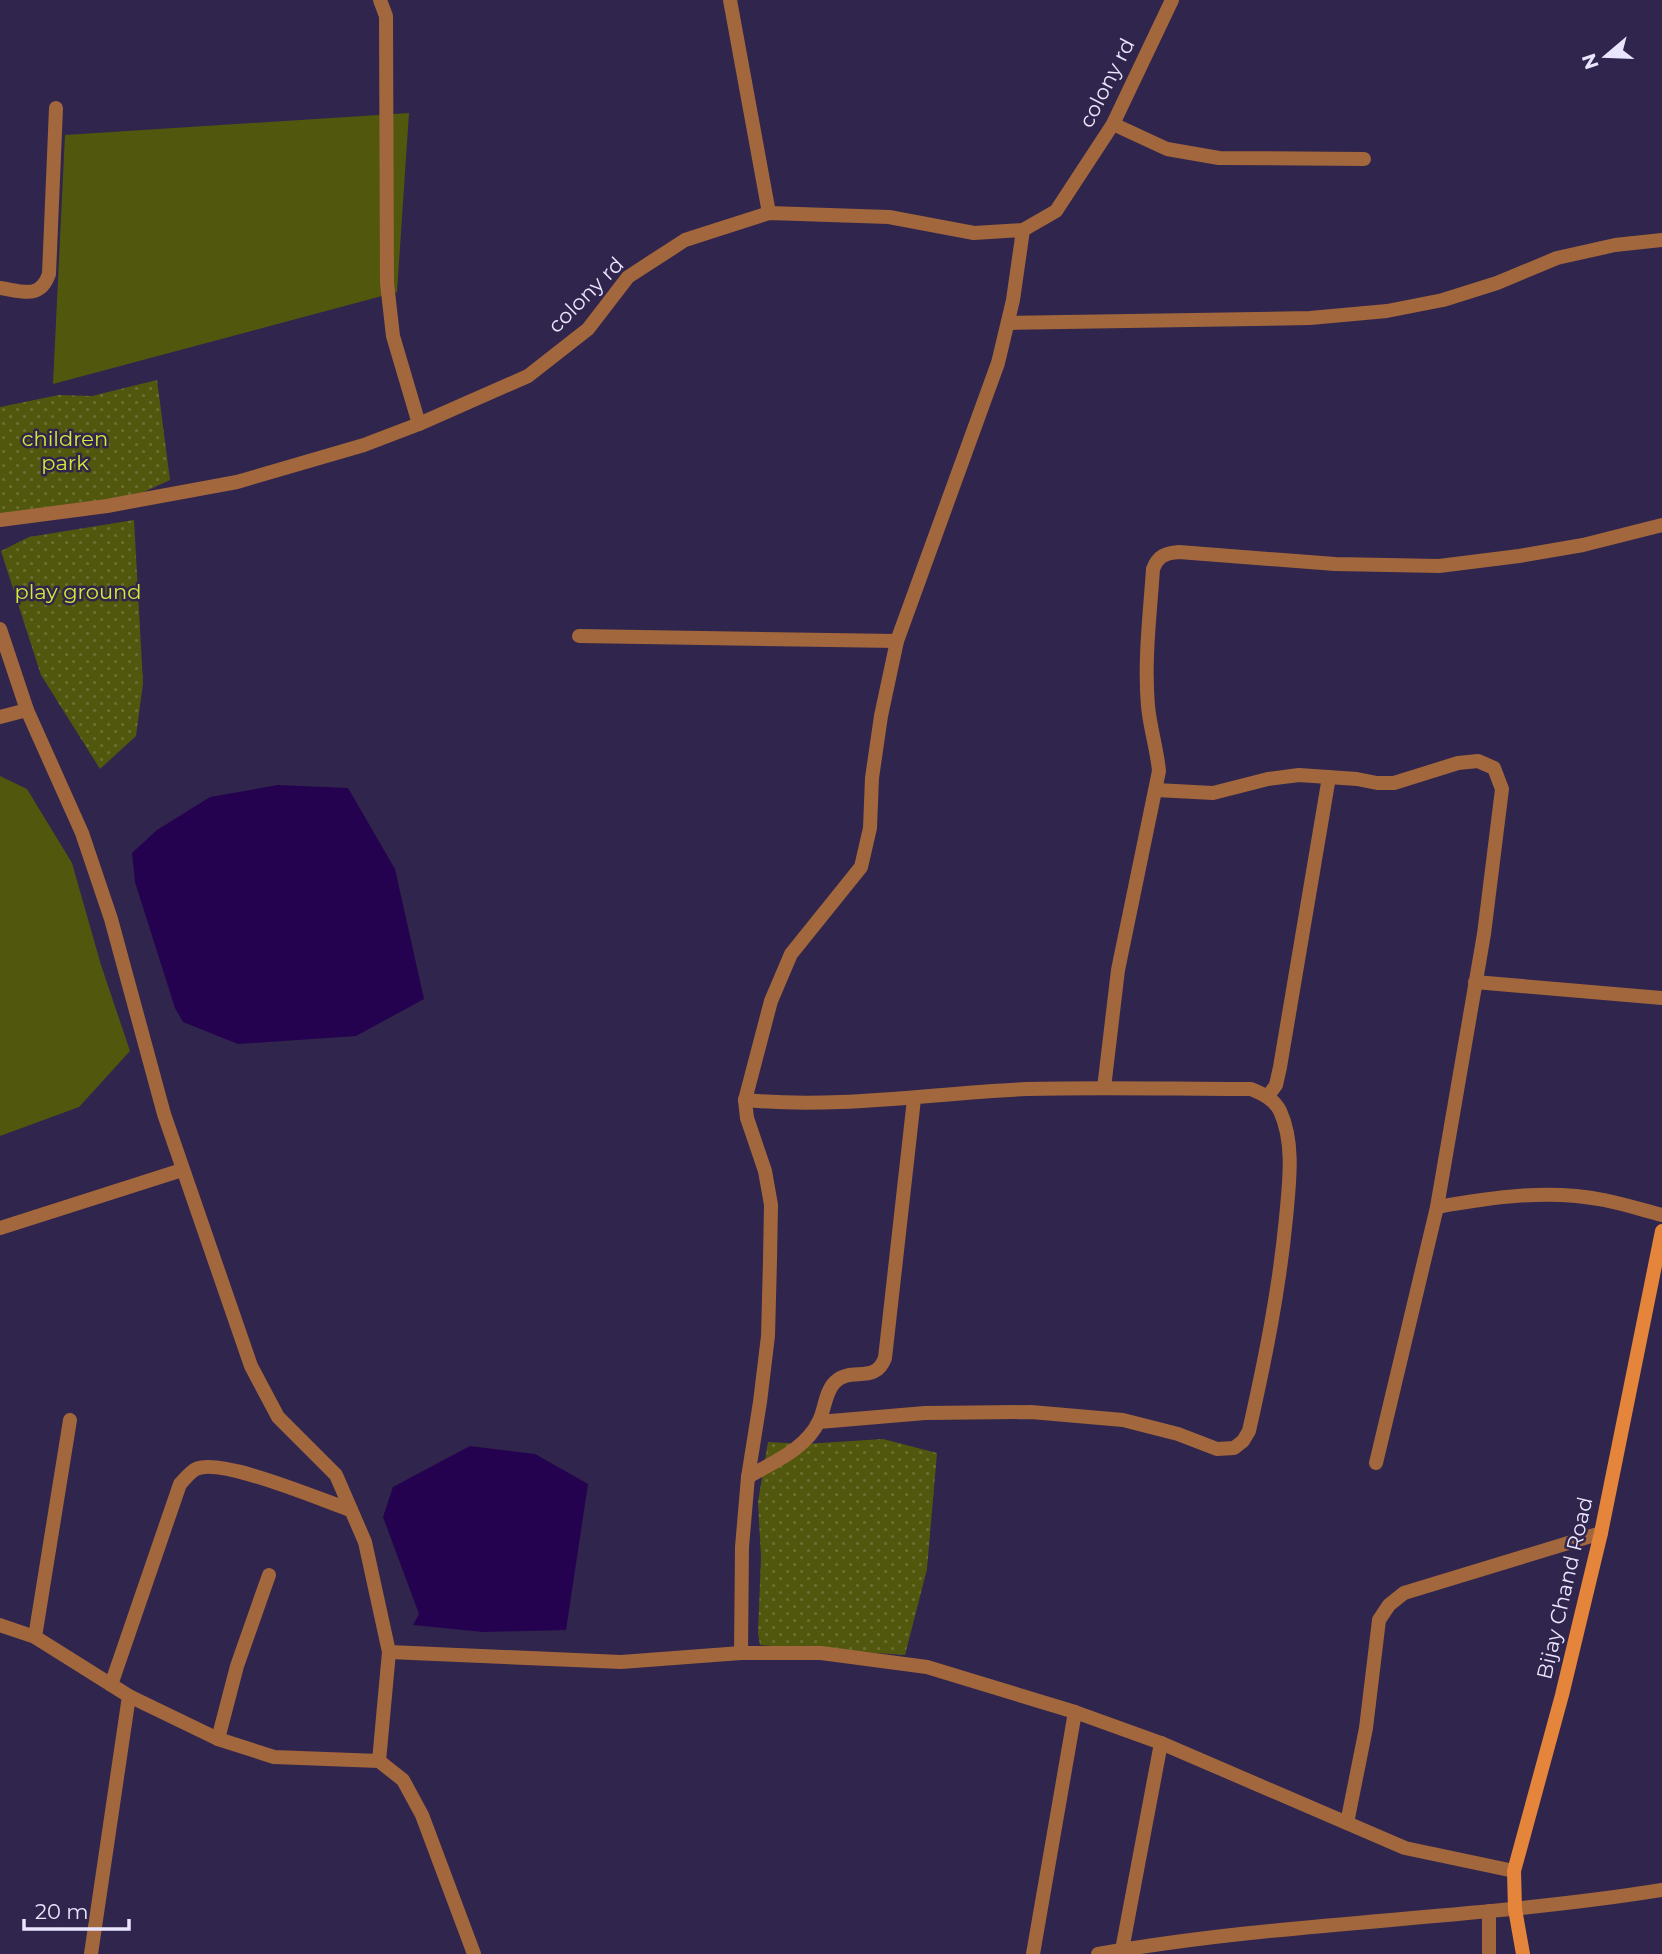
<svg xmlns="http://www.w3.org/2000/svg" width="1662" height="1954" viewBox="0 0 1662 1954" font-family="Montserrat,sans-serif">
<defs>
<pattern id="park-dots" width="8" height="8" patternUnits="userSpaceOnUse" patternTransform="scale(1.75)"><rect width="8" height="8" fill="#51580e"/><path d="M2 2h.1M6 6h.1" fill="none" stroke="#6a7032" stroke-width="1.8" stroke-linecap="round"/></pattern>
</defs>
<rect width="100%" height="100%" fill="#30254c"/>
<g fill="#51580e">
<path d="M409,113L397,292L53,384L65,135Z"/>
<path d="M0,776L27,789L72,863L101,965L130,1051L79,1107L0,1136Z"/>
</g>
<g fill="url(#park-dots)">
<path d="M157,380L170,480L122,502L0,515V407L59,395L92,396Z"/>
<path d="M134,520L143,683L136,736L100,769L41,675L1,551L29,537Z"/>
<path d="M883,1439L937,1453L927,1569L905,1655L760,1645L758,1634L761,1557L758,1502L768,1442L805,1444Z"/>
</g>
<g fill="#25024f">
<path d="M278,785L348,788L395,869L424,999L356,1036L238,1044L183,1022L175,1008L135,882L132,853L157,830L210,797Z"/>
<path d="M470,1446L535,1454L588,1484L566,1630L483,1632L413,1625L419,1614L383,1517L393,1487Z"/>
</g>
<g fill="none" stroke-linecap="round" stroke-linejoin="round">
<g stroke="#a2673c" stroke-width="14">
<path d="M380,0L386,16L387,283L393,336L419,424"/>
<path d="M730,0L769,213"/>
<path d="M1113,124L1167,149L1219,158L1364,159"/>
<path d="M0,288C22,291 40,300 49,274L56,108"/>
<path d="M1008,323L1310,318L1387,311L1443,300L1497,283L1557,258L1615,245L1662,240"/>
<path d="M0,520L107,506L237,482L364,445L419,424L528,376L588,329L628,277L685,240L769,213L889,217L974,233L1023,230L1056,211L1113,124L1172,0"/>
<path d="M0,629L27,710L82,833L111,919L164,1114L251,1366L278,1417L336,1475L365,1542L389,1652L621,1662L741,1653H821L927,1667L1075,1712L1161,1743L1405,1848L1514,1871"/>
<path d="M579,636L897,641"/>
<path d="M0,717L27,710"/>
<path d="M1156,790L1213,793L1268,779L1299,775L1357,779L1377,783H1394L1458,763L1478,761L1494,768L1502,789L1484,934L1437,1207L1376,1463"/>
<path d="M1475,982L1662,998"/>
<path d="M1104,1088L1118,970L1159,771C1157,749 1150,728 1148,706C1144,661 1150,614 1153,569C1158,556 1165,553 1179,552L1335,564L1439,566L1519,556L1583,545L1662,525"/>
<path d="M1268,1096L1276,1085L1280,1067L1329,777"/>
<path d="M745,1100C840,1109 933,1093 1027,1089C1101,1087 1176,1089 1251,1089C1263,1094 1274,1099 1280,1111C1295,1143 1289,1185 1286,1218C1279,1291 1265,1360 1249,1431L1243,1441L1234,1448L1217,1449L1178,1434L1123,1420L1031,1412L925,1413L819,1422"/>
<path d="M1437,1207C1493,1197 1548,1189 1604,1200C1624,1204 1643,1210 1662,1215"/>
<path d="M0,1228L182,1170"/>
<path d="M748,1477C773,1462 806,1449 819,1421C825,1409 825,1392 835,1382C851,1366 875,1385 885,1358L914,1099"/>
<path d="M0,1625L35,1637L129,1696L218,1739L274,1757L379,1761L403,1780L422,1815L474,1954"/>
<path d="M35,1637L70,1420"/>
<path d="M741,1653L742,1547L748,1477L760,1402L768,1336L770,1260L771,1205L765,1171L747,1118L745,1100L771,1001L791,954L861,867L870,828L872,778L881,716L897,641L998,363L1013,300L1023,230"/>
<path d="M111,1685L180,1484C184,1480 190,1472 196,1469C221,1457 321,1500 351,1510"/>
<path d="M218,1739L237,1666L269,1575"/>
<path d="M379,1761L389,1652"/>
<path d="M1347,1823L1366,1728L1379,1620L1389,1605L1404,1593L1601,1533"/>
<path d="M1122,1950L1161,1743"/>
<path d="M91,1954L129,1696"/>
<path d="M1033,1954L1075,1712"/>
<path d="M1098,1954C1284,1921 1475,1920 1662,1890"/>
<path d="M1489,1954V1911"/>
</g>
<path stroke="#e4853b" stroke-width="14" d="M1523,1954L1515,1909L1514,1871L1562,1695L1601,1533L1662,1231"/>
</g>
<g text-anchor="middle" stroke-width="5" stroke-linejoin="round" paint-order="stroke">
<g font-size="21" fill="#eae5fe" stroke="#30254c">
<text transform="translate(1107 83) rotate(-63)" y="7">colony rd</text>
<text transform="translate(586 295) rotate(-45)" y="7">colony rd</text>
<text transform="translate(1565 1588) rotate(-77)" y="7">Bijay Chand Road</text>
</g>
<g font-size="21" fill="#d6e73b" stroke="#30254c">
<text x="65" y="446">children<tspan x="65" dy="24">park</tspan></text>
<text x="78" y="599">play ground</text>
</g>
</g>
<g transform="translate(1606 56) rotate(251)" stroke="#30254c" stroke-width="5" paint-order="stroke">
<path d="M0-5L12 26L0 18L-12 26Z" fill="#eae5fe"/>
<text y="-10" font-size="19" font-weight="bold" text-anchor="middle" fill="#eae5fe">N</text>
</g>
<path d="M24 1919v10h105v-10" fill="none" stroke="#eae5fe" stroke-width="3.5"/>
<text x="35" y="1919" font-size="21" fill="#eae5fe" stroke="#30254c" stroke-width="5" paint-order="stroke">20 m</text>
</svg>
